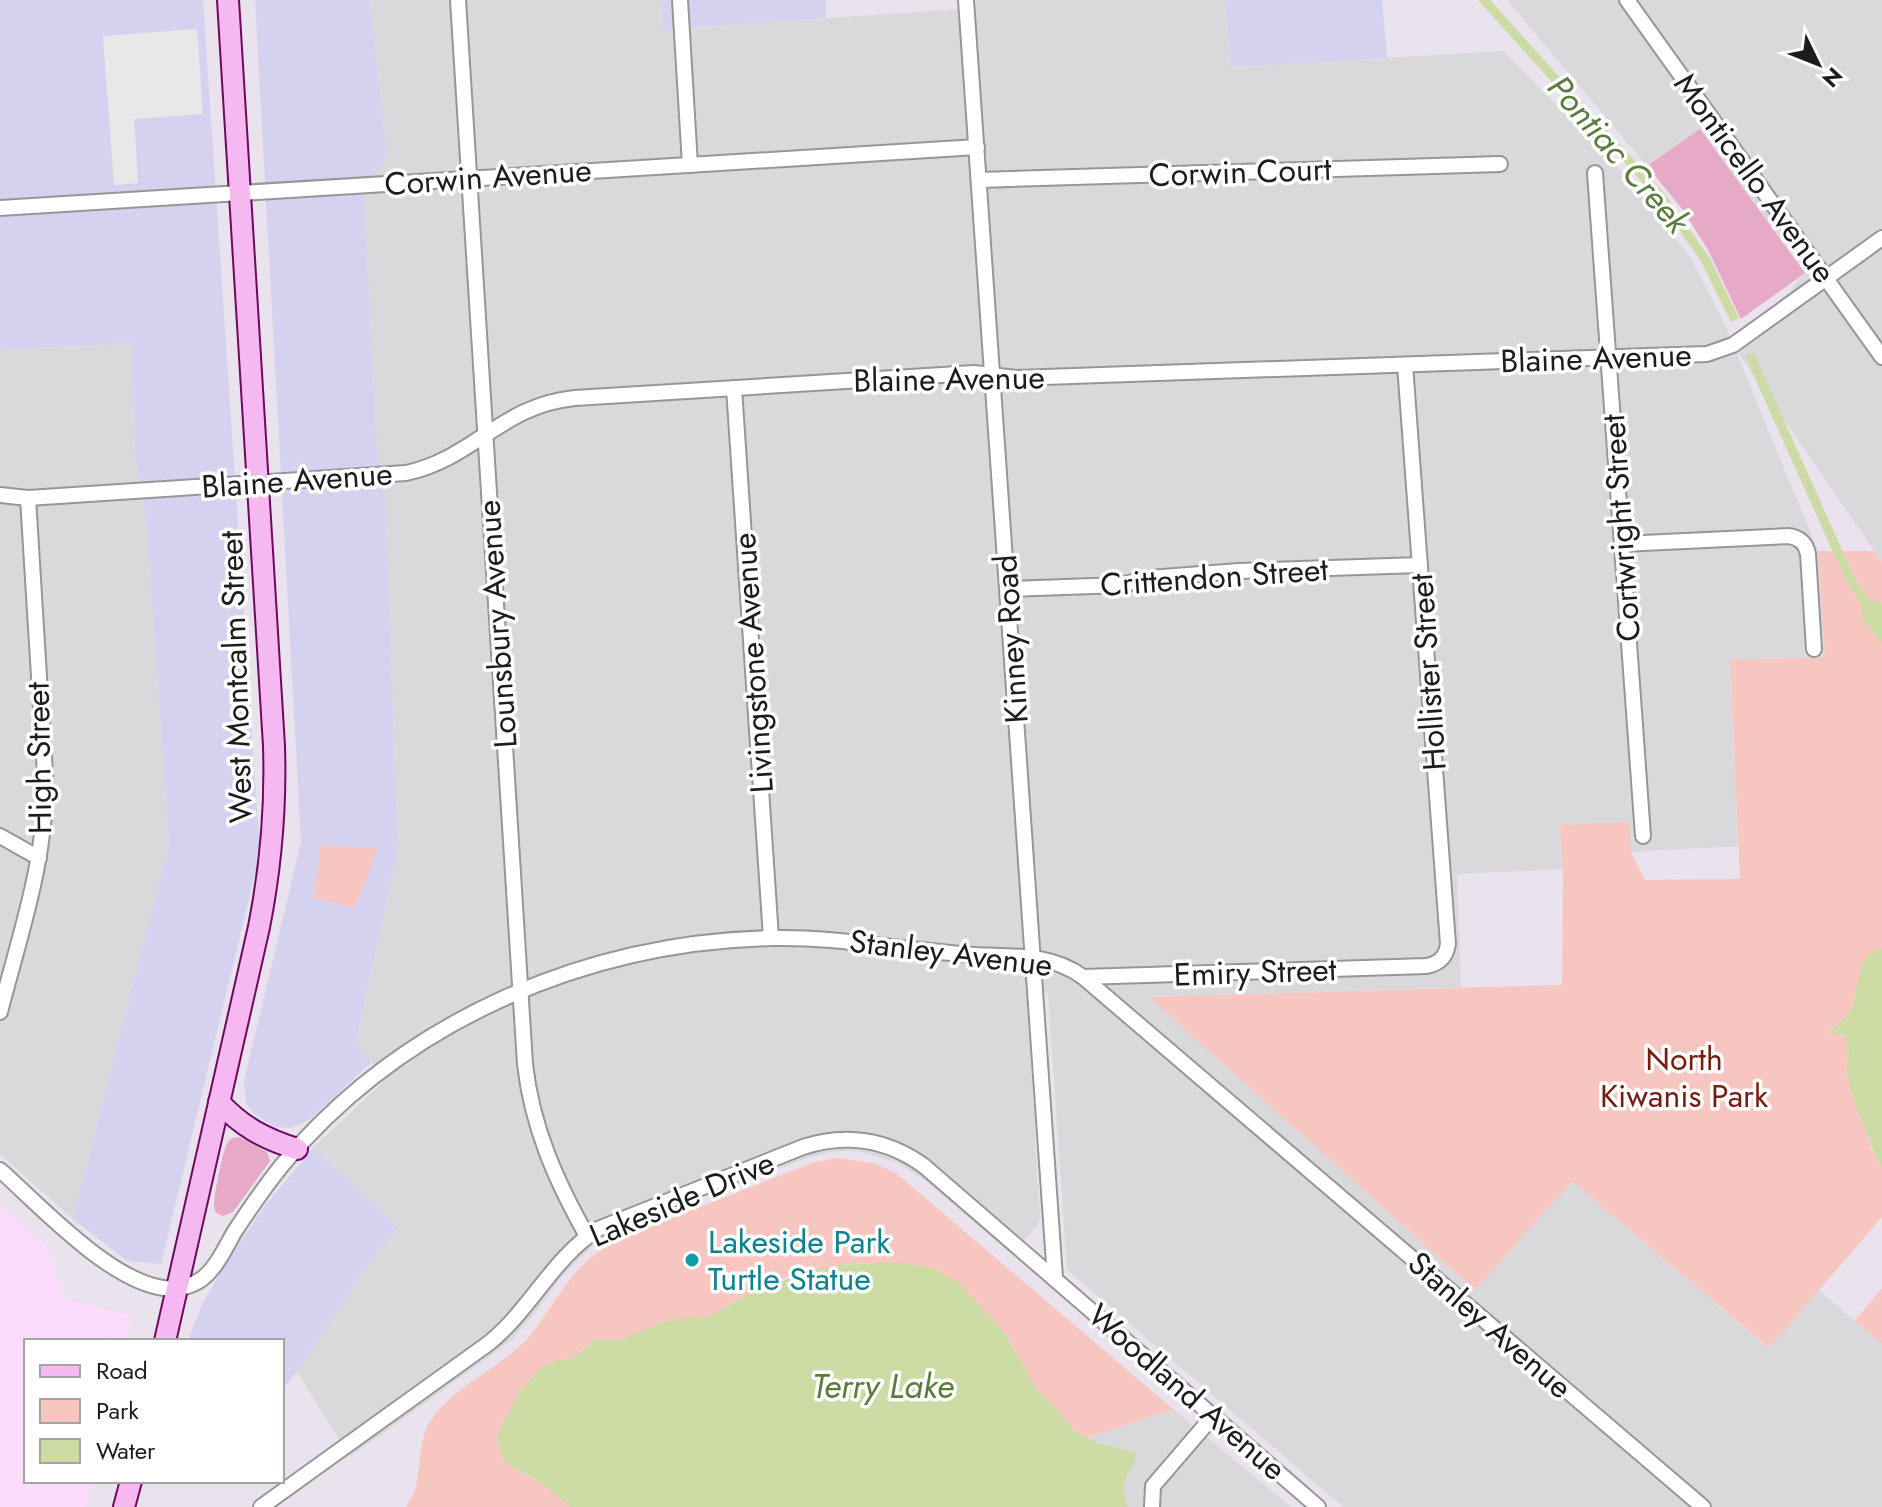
<svg xmlns="http://www.w3.org/2000/svg" width="1882" height="1507" viewBox="0 0 1882 1507" font-family="Jost,sans-serif">
<rect width="100%" height="100%" fill="#eae3ed"/>
<g fill="#d9d9db">
<path d="M370,0H661L662,31L695,27L975,8L976,0H1226L1230,67L1503,51L1623,173L1690,257L1725,325L1818,551L1825,657L1730,660L1738,846L1631,852L1560,825L1563,869L1457,874L1461,988L1150,997L1475,1290L1571,1180L1768,1348L1819,1290L1882,1344V1507H1343L1067,1270L1048,993L1026,989L1040,1217L1037,1226L1012,1254L924,1180L896,1162L857,1151H836L807,1158L627,1227L594,1245L562,1276L535,1313L511,1341L350,1457L297,1372L369,1263L398,1227L313,1148L385,1080L356,1042L398,849L385,494L377,450L364,200L387,155Z"/>
<path d="M1507,0H1882V562L1739,354L1805,272L1700,129L1647,166Z"/>
<path d="M131,343L135,458L146,519L169,843L73,1219L0,1154V350Z"/>
<path d="M1173,1409L1291,1507H986L1087,1438Z"/>
</g>
<g fill="#d4d2ee">
<path d="M0,0H203L260,853L161,1264L127,1261L73,1219L169,843L146,519L135,458L131,343L0,350Z"/>
<path d="M255,0H370L387,155L364,200L377,450L385,494L398,849L356,1041L371,1063L309,1120L291,1128L276,1127L254,1114L246,1103L244,1081L301,842Z"/>
<path d="M661,0H826V18L695,27L662,31Z"/>
<path d="M1226,0H1382L1387,58L1230,67Z"/>
<path d="M313,1148L398,1227L369,1263L297,1372L282,1390V1341H188L201,1307L225,1264L264,1207Z"/>
</g>
<path fill="#fddbfd" d="M0,1205L47,1247L64,1298L132,1316L126,1341H26V1481H92L85,1507H0Z"/>
<g fill="#e6aac6">
<path d="M1700,129L1805,273L1741,319L1708,250L1683,210L1647,166Z"/>
<path d="M240,1137L267,1152L270,1161L233,1212L223,1216C217,1213 215,1213 214,1207C213,1199 223,1148 228,1142C232,1137 234,1138 240,1137Z"/>
</g>
<g fill="#f7c6c0">
<path d="M1818,551H1874L1882,562V948C1855,953 1861,993 1849,1012C1844,1020 1837,1025 1830,1030L1844,1036L1848,1041V1078L1871,1148L1882,1168V1217L1769,1348L1572,1181L1475,1290L1149,997L1562,985L1563,869L1560,825L1629,822L1631,852L1645,880L1740,879L1730,660L1825,657Z"/>
<path d="M321,845L378,849L355,908L314,898Z"/>
<path d="M838,1158L873,1163L896,1173L1173,1409L1087,1438L1074,1431L1058,1410L1035,1387L1006,1335L939,1271L868,1263L839,1265L784,1278L762,1291L747,1295L706,1318L691,1317L660,1324L620,1340L601,1339L589,1344L571,1359L540,1369L519,1393L497,1439L502,1458L520,1472L541,1482L570,1507H406C427,1480 412,1443 434,1416C456,1387 492,1371 519,1347C546,1322 559,1286 587,1261C617,1236 654,1225 690,1211C732,1194 774,1178 815,1162Z"/>
<path d="M1882,1288V1344L1855,1321Z"/>
</g>
<path fill="#e8e8e8" d="M197,29L203,114L134,119L138,183L114,185L103,36Z"/>
<g fill="#ccdaa4">
<path d="M1478,0H1490L1665,194L1709,257L1739,318L1731,322L1701,261L1658,200Z"/>
<path d="M1754,353L1856,581L1868,599L1882,604V643L1862,619V605L1848,584L1832,550L1745,356Z"/>
<path d="M1882,948V1168C1872,1151 1848,1089 1847,1071C1847,1057 1852,1045 1842,1034L1828,1033C1836,1025 1846,1019 1851,1009C1860,989 1856,952 1882,948Z"/>
<path d="M895,1262L933,1268L959,1283L1006,1335L1035,1387L1058,1410L1074,1431L1095,1442L1136,1453C1135,1475 1115,1475 1128,1507H570L541,1482L511,1467L502,1458L497,1439L503,1423L519,1393L540,1369L557,1360L571,1359L596,1339L620,1340L660,1323L691,1317L706,1318L747,1295L808,1271L839,1265Z"/>
</g>
<g fill="none" stroke-linecap="round" stroke-linejoin="round">
<defs>
<g id="minor">
<path d="M458,0L525,1064C532,1127 556,1181 587,1236"/>
<path d="M680,0L690,165"/>
<path d="M966,0L1055,1278"/>
<path d="M1627,0L1882,357"/>
<path d="M1595,173L1643,836"/>
<path d="M979,180L1500,164"/>
<path d="M0,208L977,147"/>
<path d="M734,388L771,938"/>
<path d="M0,495L28,498L406,473C473,459 502,405 575,398L974,373L1016,378L1707,354L1733,345L1882,238"/>
<path d="M1622,544L1788,536C1799,537 1806,543 1808,554L1814,649"/>
<path d="M1008,589L1121,585L1150,578L1239,571L1420,565"/>
<path d="M0,836L39,858"/>
<path d="M1083,977L1426,966C1439,964 1446,957 1448,944L1405,365"/>
<path d="M0,1012C20,934 48,855 45,774L28,498"/>
<path d="M0,1170C41,1206 123,1297 180,1288C189,1286 197,1283 203,1278C217,1267 226,1246 235,1231C250,1208 266,1185 283,1164C404,1020 586,942 773,938C813,937 852,942 892,947C919,950 947,953 974,955C1012,957 1050,953 1083,977L1703,1507"/>
<path d="M261,1507L489,1343C531,1309 552,1259 598,1229L803,1147C845,1133 887,1139 924,1166L1318,1507"/>
<path d="M1152,1507L1153,1486L1214,1415"/>
</g>
<g id="secondary">
<path d="M219,1102C242,1127 265,1139 297,1149"/>
<path d="M165,1341L259,927C271,866 276,808 274,746L228,0"/>
<path d="M124,1507L131,1481"/>
</g>
</defs>
<use href="#minor" stroke="#969696" stroke-width="18"/>
<use href="#secondary" stroke="#6e0960" stroke-width="24"/>
<use href="#minor" stroke="#fff" stroke-width="14"/>
<use href="#secondary" stroke="#f6b8f1" stroke-width="20"/>
</g>
<circle fill="#0f9aa8" stroke="#fff" stroke-width="3" cx="692" cy="1260" r="8"/>
<g text-anchor="middle" stroke-width="7" stroke-linejoin="round" paint-order="stroke">
<g font-size="32" fill="#1c1c1c" stroke="#fff">
<text transform="translate(1240 172) rotate(-2)" y="11">Corwin Court</text>
<text transform="translate(488 177) rotate(-4)" y="11">Corwin Avenue</text>
<text transform="translate(1755 178) rotate(54)" y="11">Monticello Avenue</text>
<text transform="translate(1596 358) rotate(-2)" y="11">Blaine Avenue</text>
<text transform="translate(949 379) rotate(-1)" y="11">Blaine Avenue</text>
<text transform="translate(297 480) rotate(-4)" y="11">Blaine Avenue</text>
<text transform="translate(1621 528) rotate(-94)" y="11">Cortwright Street</text>
<text transform="translate(1214 577) rotate(-4)" y="11">Crittendon Street</text>
<text transform="translate(497 624) rotate(-94)" y="11">Lounsbury Avenue</text>
<text transform="translate(1011 639) rotate(-94)" y="11">Kinney Road</text>
<text transform="translate(753 663) rotate(-94)" y="11">Livingstone Avenue</text>
<text transform="translate(1428 672) rotate(-94)" y="11">Hollister Street</text>
<text transform="translate(236 677) rotate(-92)" y="11">West Montcalm Street</text>
<text transform="translate(39 758) rotate(-91)" y="11">High Street</text>
<text transform="translate(951 953) rotate(7)" y="11">Stanley Avenue</text>
<text transform="translate(1255 972) rotate(-2)" y="11">Emiry Street</text>
<text transform="translate(682 1199) rotate(-23)" y="11">Lakeside Drive</text>
<text transform="translate(1490 1325) rotate(41)" y="11">Stanley Avenue</text>
<text transform="translate(1187 1392) rotate(41)" y="11">Woodland Avenue</text>
</g>
<g font-size="32" fill="#751b10" stroke="#fff">
<text x="1684" y="1070">North<tspan x="1684" dy="37">Kiwanis Park</tspan></text>
</g>
<g font-size="32" fill="#0d838f" stroke="#fff" text-anchor="start">
<text x="708" y="1253">Lakeside Park<tspan x="708" dy="37">Turtle Statue</tspan></text>
</g>
<g font-size="34" font-style="italic" fill="#597b3b" stroke="#fff">
<text transform="translate(1619 154) rotate(49)" y="12">Pontiac Creek</text>
<text x="883" y="1398">Terry Lake</text>
</g>
</g>
<rect x="24" y="1339" width="260" height="144" fill="#ffffff" stroke="#a4a4a4" stroke-width="2"/>
<rect x="40" y="1365" width="40" height="12" fill="#f6b8f1" stroke="#a4a4a4" stroke-width="2"/>
<text x="96" y="1379" font-size="24" fill="#1c1c1c">Road</text>
<rect x="40" y="1399" width="40" height="24" fill="#f7c6c0" stroke="#a4a4a4" stroke-width="2"/>
<text x="96" y="1419" font-size="24" fill="#1c1c1c">Park</text>
<rect x="40" y="1439" width="40" height="24" fill="#ccdaa4" stroke="#a4a4a4" stroke-width="2"/>
<text x="96" y="1459" font-size="24" fill="#1c1c1c">Water</text>
<g transform="translate(1818 64) rotate(133)" stroke="#ffffff" stroke-width="6" paint-order="stroke">
<path d="M0-6L14 30L0 20L-14 30Z" fill="#1c1c1c"/>
<text y="-12" font-size="22" font-weight="bold" text-anchor="middle" fill="#1c1c1c">N</text>
</g>
</svg>
